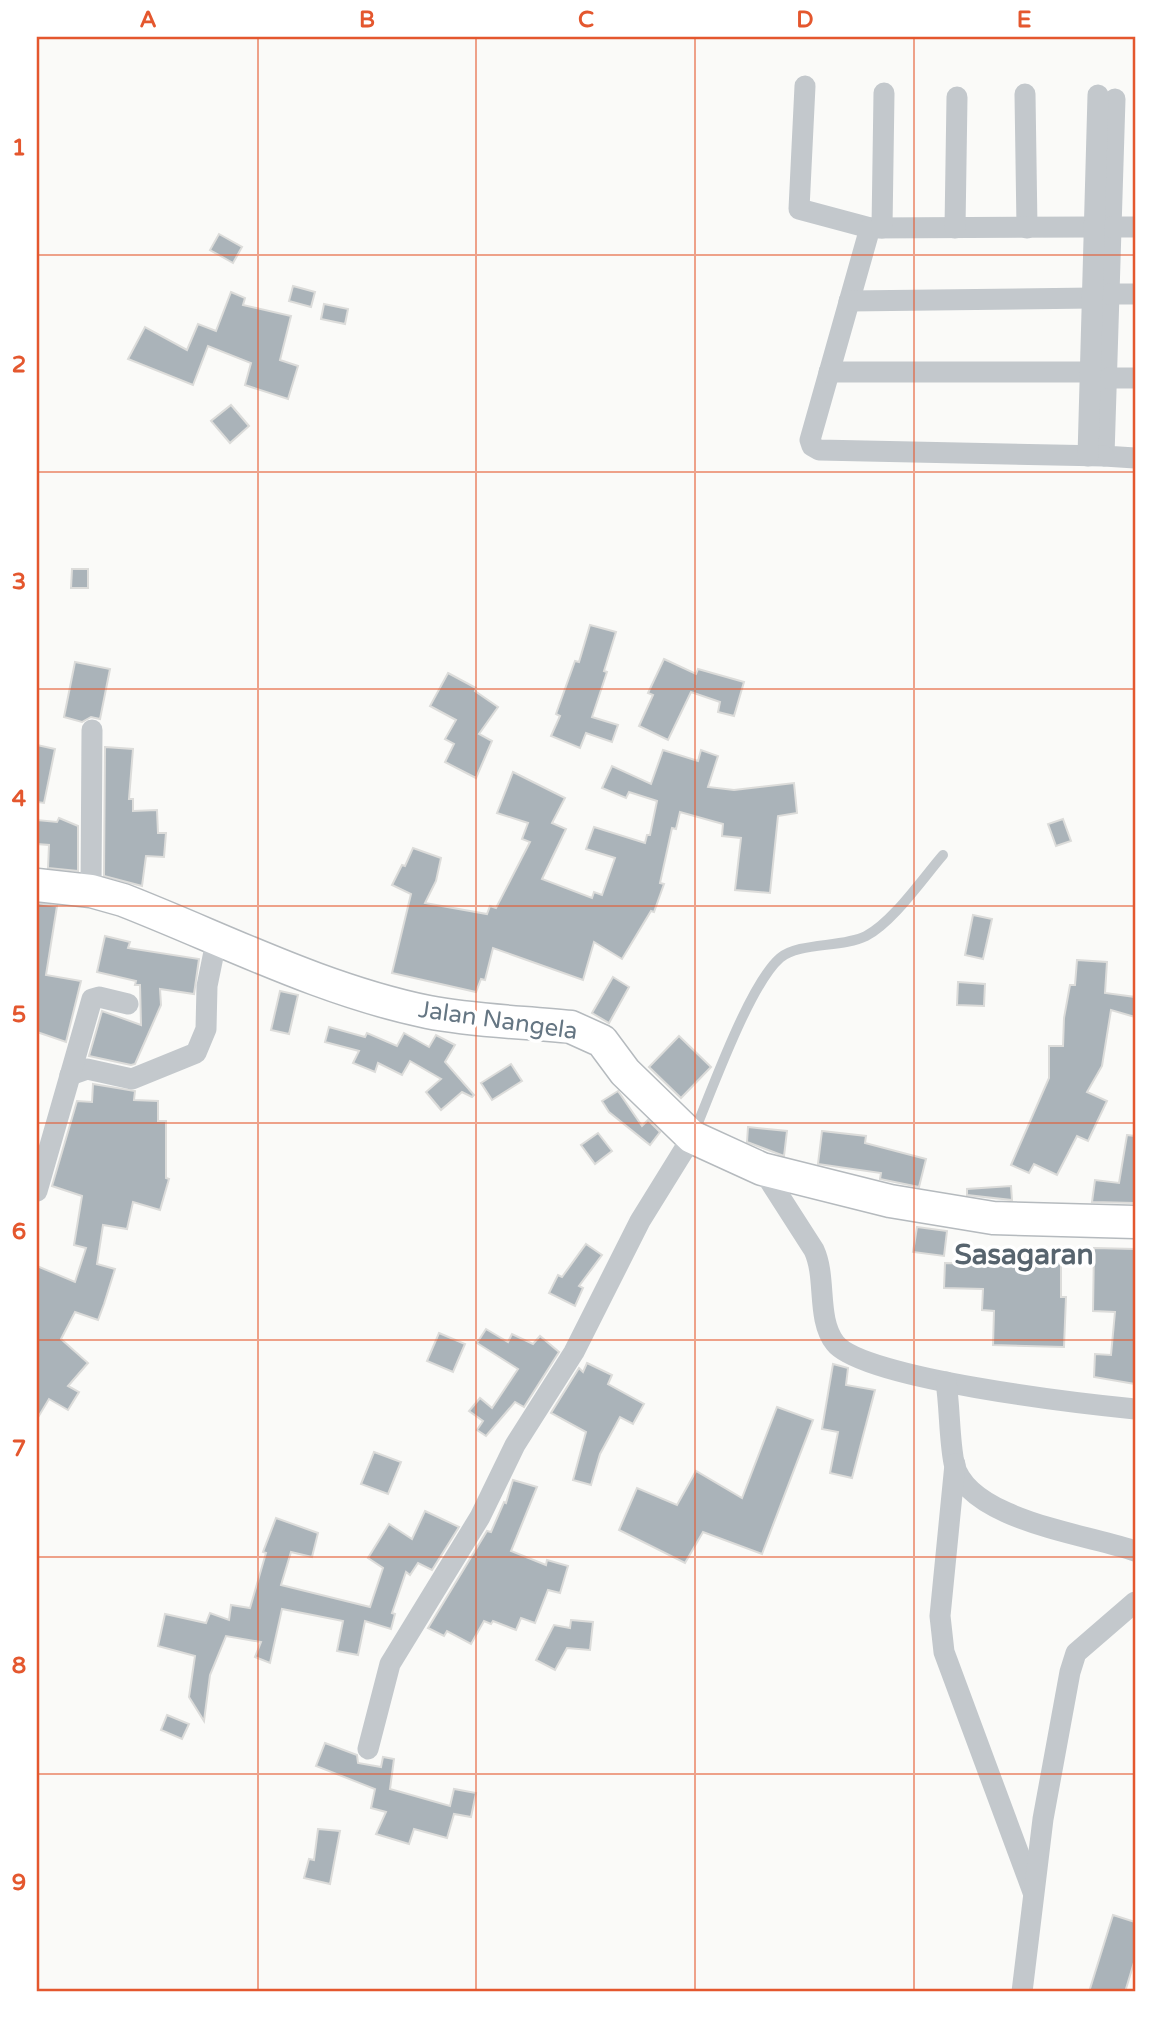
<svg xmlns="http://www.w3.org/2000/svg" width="1172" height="2029" viewBox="0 0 1172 2029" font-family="'Varela Round',sans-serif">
<rect width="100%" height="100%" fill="#fafaf8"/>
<g fill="#aab3b9" stroke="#dcdcda" stroke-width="2">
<path d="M219,234L242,247L233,263L210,250Z"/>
<path d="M293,286L315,292L311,307L289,301Z"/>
<path d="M231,292L245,298L243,305L291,316L280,360L298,366L288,399L245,385L251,363L208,346L193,385L128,359L145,327L187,350L198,324L216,331Z"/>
<path d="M324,304L348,309L345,324L321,319Z"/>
<path d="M231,405L249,426L230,443L211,421Z"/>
<path d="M72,569H88V588H71Z"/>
<path d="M590,625L616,632L604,671L607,672L592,717L618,725L612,742L586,733L580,748L551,736L560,716L556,714L575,661L579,662Z"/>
<path d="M664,659L696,674L698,669L744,682L734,716L718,712L720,702L691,692L668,740L639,726L653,695L648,693Z"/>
<path d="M75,662L110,669L100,719L91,717L82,722L64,717Z"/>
<path d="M448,673L476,688L475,691L498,707L479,734L492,741L476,778L445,762L454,744L445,739L456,720L430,706Z"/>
<path d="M37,745L55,749L44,803L37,802Z"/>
<path d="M105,747L133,749L129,799H133V811L157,810L158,833H166L164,857L146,856L142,886L104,876Z"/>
<path d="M663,750L698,761L701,750L718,756L708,787L734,790L794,783L797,813L778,816L770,893L735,890L741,838L722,836L723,824L680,812L676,829L672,828L660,883L664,884L654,912L651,911L622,959L594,942L583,980L493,948L485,980L481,979L476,992L392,973L411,894L392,885L402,865L405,866L413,848L441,858L436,881L425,903L487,914L490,906L496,908L530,842L522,839L528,823L497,813L513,772L565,798L552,823L566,829L542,879L592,898L594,892L602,895L615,858L586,849L594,827L645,843L647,835H650L657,801L629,792L626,798L602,788L612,766L651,784Z"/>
<path d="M59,818L78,826V871L48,868L49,845L37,844V820L57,822Z"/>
<path d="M1063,819L1071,841L1056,846L1048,824Z"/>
<path d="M37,903L57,906L46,975L81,981L66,1042L37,1032Z"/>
<path d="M973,915L992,919L983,959L965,955Z"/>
<path d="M105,936L130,942L128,948L199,959L194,994L160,989L161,1005L135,1064L131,1065L89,1056L102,1011L141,1025L140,985H135L136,981L97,972Z"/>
<path d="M1077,960L1107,962L1105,993L1135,997V1017L1111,1010L1102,1066L1087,1092L1107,1101L1088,1141L1077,1136L1057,1175L1034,1164L1029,1173L1011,1165L1049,1078V1046H1063L1064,1018L1070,985H1075Z"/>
<path d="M613,977L629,987L609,1023L592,1013Z"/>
<path d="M958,982L985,984L984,1006L957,1005Z"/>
<path d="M280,991L298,995L289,1034L271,1030Z"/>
<path d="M329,1027L365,1037L367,1033L397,1046L404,1033L429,1047L436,1035L455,1045L445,1062L474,1095L472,1097L462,1092L441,1110L426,1092L441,1079L410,1061L402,1075L378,1063L375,1072L353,1063L359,1051L325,1042Z"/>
<path d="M679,1036L711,1067L681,1098L649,1067Z"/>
<path d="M511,1064L522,1081L492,1100L481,1083Z"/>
<path d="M93,1084L135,1091L134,1100L158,1101V1121H166V1178L169,1179L160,1210L133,1202L127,1229L103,1225L97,1264L115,1269L104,1304L98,1320L75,1312L61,1339L88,1363L68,1386L79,1392L68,1410L49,1399L37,1419V1266L75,1282L86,1248L74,1245L82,1196L52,1186L77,1101L92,1102Z"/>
<path d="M618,1091L642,1126L648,1120L660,1132L650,1145L609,1112L602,1101Z"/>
<path d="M748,1127L787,1131L784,1156L747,1142Z"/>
<path d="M822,1131L866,1136L865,1143L926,1159L919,1187L880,1179L881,1173L818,1164Z"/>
<path d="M598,1133L612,1151L595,1164L581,1145Z"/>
<path d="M1127,1135L1135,1136V1203L1092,1202L1095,1180L1119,1183Z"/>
<path d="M1011,1186L1012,1200L967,1195V1189Z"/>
<path d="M917,1227L947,1231L944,1256L913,1252Z"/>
<path d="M586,1244L602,1255L579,1286L583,1288L575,1306L549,1293L558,1275L562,1277Z"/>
<path d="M1094,1248L1135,1249V1384L1094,1377L1095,1354L1111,1355L1115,1312L1093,1311Z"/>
<path d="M1025,1256V1262H1061V1297H1066L1064,1347L993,1345L994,1311L982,1310L983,1289L944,1288L945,1263L985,1264V1257Z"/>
<path d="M486,1329L508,1342L512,1334L533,1344L540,1336L559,1352L524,1407L515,1402L486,1436L477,1430L483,1421L469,1411L480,1398L492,1408L518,1369L477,1343Z"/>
<path d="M439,1333L465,1344L453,1372L427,1361Z"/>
<path d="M587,1363L612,1375L608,1384L644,1404L633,1424L620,1417L600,1454L591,1485L573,1480L586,1432L551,1413L579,1368L583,1372Z"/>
<path d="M833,1364L848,1368L846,1385L875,1390L852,1478L830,1473L838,1432L822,1429Z"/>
<path d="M777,1407L813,1420L762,1554L703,1532L685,1563L619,1530L637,1488L677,1505L696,1471L742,1498Z"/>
<path d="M374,1452L401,1462L388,1494L361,1484Z"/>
<path d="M513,1480L537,1487L511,1551L546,1565L547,1560L568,1566L560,1593L548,1590L535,1623L521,1618L516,1630L493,1621L491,1624L484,1621L471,1644L447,1631L444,1636L428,1628L487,1531L491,1532L504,1502L506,1503Z"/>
<path d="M425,1511L459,1527L432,1570L418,1563L410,1575L406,1572L392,1613L395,1614L391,1629L365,1621L358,1655L337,1651L343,1621L282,1609L270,1663L255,1657L261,1642L226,1636L210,1675L204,1721L189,1697L195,1656L158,1646L165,1614L206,1623L210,1613L229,1620L231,1605L250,1608L266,1553L263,1552L276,1518L318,1533L312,1557L291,1552L281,1585L370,1607L383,1568L368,1558L389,1524L412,1539Z"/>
<path d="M571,1620L593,1622L590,1650L567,1648L555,1670L536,1660L554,1625L570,1628Z"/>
<path d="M167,1715L189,1724L182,1739L161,1730Z"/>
<path d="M325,1743L357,1755L358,1763L381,1767L383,1757L394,1759L390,1789L450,1806L454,1789L476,1793L471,1817L454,1814L447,1838L414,1829L409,1844L376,1834L386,1812L371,1808L375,1789L316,1766Z"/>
<path d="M318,1829L340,1831L330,1884L304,1878L309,1859L314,1860Z"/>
<path d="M1113,1915L1135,1922V1959L1125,1992H1089Z"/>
</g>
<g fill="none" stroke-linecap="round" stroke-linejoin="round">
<defs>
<path id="primary" d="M37,885L91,891L123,900C223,939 321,990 428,1012C474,1021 523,1022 571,1027L602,1041L625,1072L692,1137L762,1169L890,1201L993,1218L1135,1222"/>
</defs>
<use href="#primary" stroke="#b5babe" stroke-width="35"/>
<path stroke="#c3c8cc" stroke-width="10" d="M693,1135C711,1093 749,985 780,958C799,942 842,948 866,936C893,922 923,878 943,855"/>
<g stroke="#c3c8cc" stroke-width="21">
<path d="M805,86L799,209L870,228"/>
<path d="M1025,94L1027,228"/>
<path d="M1115,99L1104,456L1135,458"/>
<path d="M1095,227L870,228L810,440L812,446L819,450L1104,456"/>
<path d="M1112,227H1135"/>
<path d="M882,228L884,93"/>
<path d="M955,228L957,97"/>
<path d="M1110,294H1135"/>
<path d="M849,301L1093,298"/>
<path d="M829,372H1091"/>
<path d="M1109,378H1135"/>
<path d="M1088,456L1098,95"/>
<path d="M91,891L92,730"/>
<path d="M70,1075L87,1069L132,1079L196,1053L206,1029L207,986L217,937"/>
<path d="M762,1169L814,1250C827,1278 816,1318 835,1343C862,1379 1084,1404 1135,1409"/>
<path d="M37,1191L92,999L99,997L128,1004"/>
<path d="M946,1382C950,1408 949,1437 954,1463C967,1520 1086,1534 1135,1551"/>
<path d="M955,1464L940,1616L944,1652L1033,1892"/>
<path d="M368,1749L390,1664L480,1517L515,1445L574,1352L640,1221L692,1137"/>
<path d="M1022,1992L1043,1819L1070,1672L1076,1653L1135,1602"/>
</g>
<use href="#primary" stroke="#fff" stroke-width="32"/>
</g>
<path fill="none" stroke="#e4572e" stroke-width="2" stroke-opacity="0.55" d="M258,37V1992M476,37V1992M695,37V1992M914,37V1992M37,255H1135M37,472H1135M37,689H1135M37,906H1135M37,1123H1135M37,1340H1135M37,1557H1135M37,1774H1135"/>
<g text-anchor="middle" stroke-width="7" stroke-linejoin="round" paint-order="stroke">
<g font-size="24" fill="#657683" stroke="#fff">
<text transform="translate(498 1020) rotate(8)" y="8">Jalan Nangela</text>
</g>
<g font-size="28" font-weight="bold" fill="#57646e" stroke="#fff">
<text x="1024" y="1264">Sasagaran</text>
</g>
</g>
<rect width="1172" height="2029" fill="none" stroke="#ffffff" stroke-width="77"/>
<rect x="38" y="38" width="1096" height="1952" fill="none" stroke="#e4572e" stroke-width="2.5"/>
<g font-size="23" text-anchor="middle" font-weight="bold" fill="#e4572e">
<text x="148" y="27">A</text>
<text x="367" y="27">B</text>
<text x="586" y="27">C</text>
<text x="805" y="27">D</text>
<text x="1024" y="27">E</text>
<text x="19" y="155">1</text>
<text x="19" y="372">2</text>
<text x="19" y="589">3</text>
<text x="19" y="806">4</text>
<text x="19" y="1022">5</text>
<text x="19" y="1239">6</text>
<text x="19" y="1456">7</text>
<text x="19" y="1673">8</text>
<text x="19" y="1890">9</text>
</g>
</svg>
